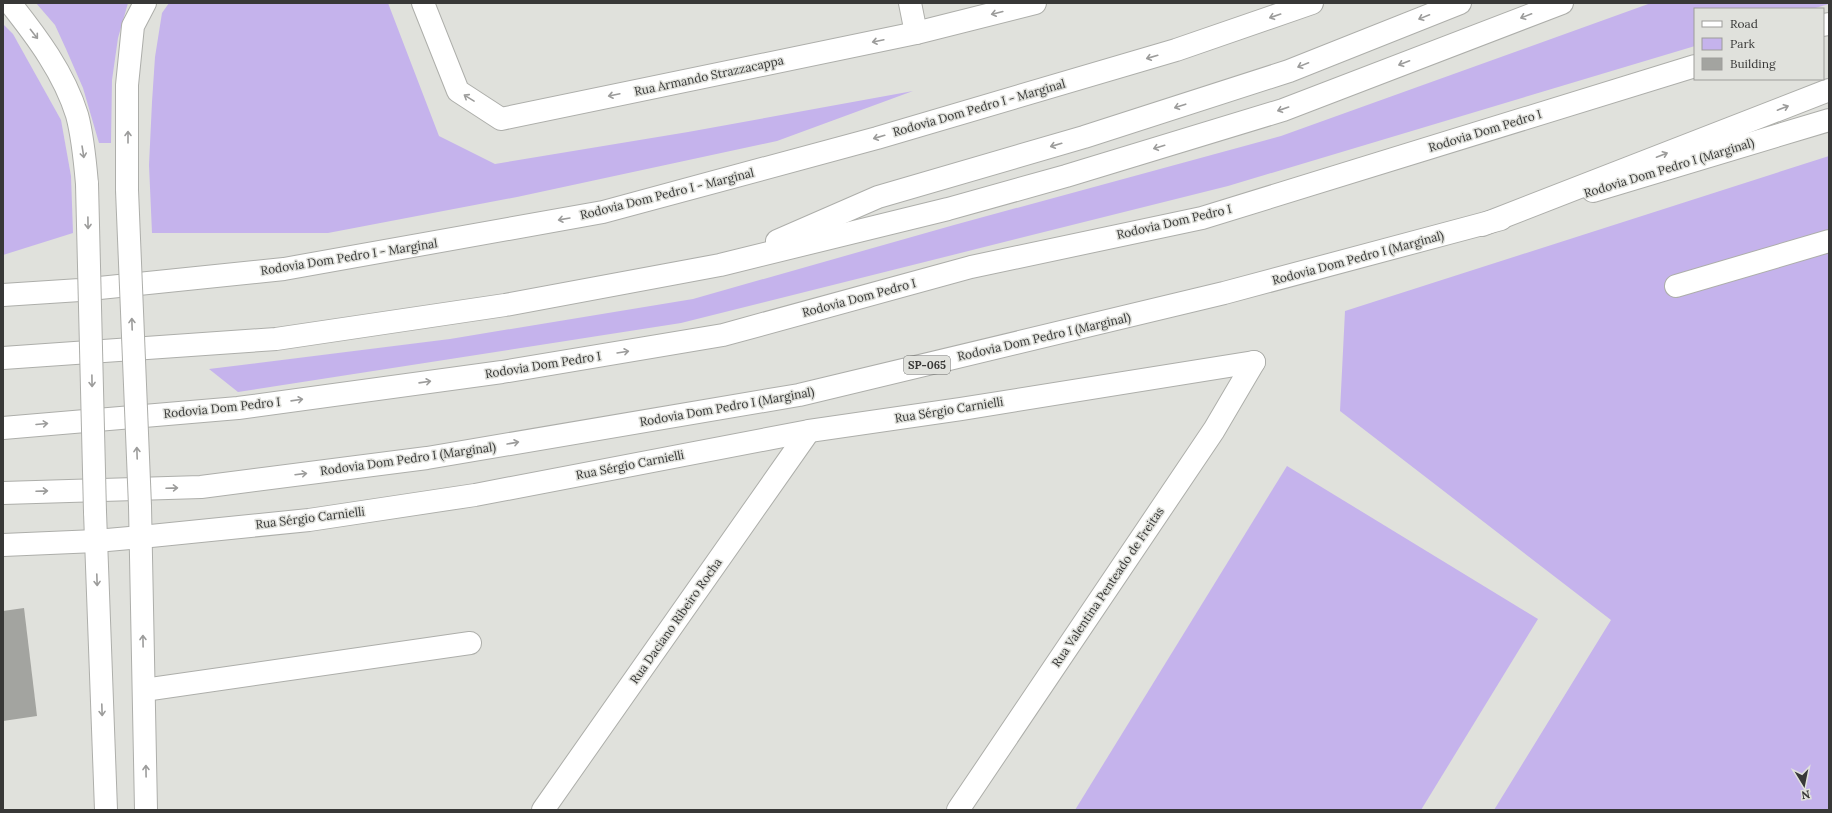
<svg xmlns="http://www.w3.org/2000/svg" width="1832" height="813" viewBox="0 0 1832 813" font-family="Lora,serif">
<rect width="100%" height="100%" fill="#e0e1dc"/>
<g fill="#c5b3ec">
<path d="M36,3H128L118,38L112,80L111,143H99L83,88L66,49L55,25Z"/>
<path d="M169,3H388L439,136L495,164L688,132L913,91L777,141L517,197L328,233H152L149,165L152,102L155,57L162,13Z"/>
<path d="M1651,3L1829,4L1812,9H1695V46L1228,186L681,323L238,392L209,369L450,339L693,299L954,225L1281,136Z"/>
<path d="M3,24L13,34L61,120L71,176L73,233L3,255Z"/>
<path d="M1829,156V810H1494L1611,620L1340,411L1345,311Z"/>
<path d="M1287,466L1538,619L1421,810H1075Z"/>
</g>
<path fill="#a3a4a0" d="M24,608L37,716L3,721V611Z"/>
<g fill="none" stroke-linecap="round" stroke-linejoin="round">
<defs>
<g id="minor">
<path d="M423,3L458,91L501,119L916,33L1035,3"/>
<path d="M910,3L916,33"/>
<path d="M1676,286L1829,241"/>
<path d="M141,537L309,520L475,495L809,431L961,409L1254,362"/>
<path d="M144,690L470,643"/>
<path d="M543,810L809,431"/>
<path d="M958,810L1214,430L1254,362"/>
</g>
<path id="tertiary" d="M3,545L96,541L141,537"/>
<g id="secondary">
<path d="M10,3C37,37 64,73 77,115C83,137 85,161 87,184"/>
<path d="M127,190V85L133,26L145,3"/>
<path d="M140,506L146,810"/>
<path d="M95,512L106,810"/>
</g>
<g id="trunk">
<path d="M1593,191L1829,120"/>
<path d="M3,295L80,290L284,269L603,212L877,138L1176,50L1312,3"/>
<path d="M3,493L201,487L427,458L799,395L1224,293L1501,219"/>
</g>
<g id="motorway">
<path d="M1823,25L1829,24"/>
<path d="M1482,225L1829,90"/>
<path d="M777,241L878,197L1084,137L1289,71L1460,3"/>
<path d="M3,358L276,339L505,305L720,265L948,209L1066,176L1283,110L1562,3"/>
<path d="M3,428L238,408L502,372L723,335L971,267L1202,218L1695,66"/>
</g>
</defs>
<use href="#minor" stroke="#adaeaa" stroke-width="24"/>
<use href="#tertiary" stroke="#adaeaa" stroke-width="24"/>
<use href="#secondary" stroke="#adaeaa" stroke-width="24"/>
<use href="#trunk" stroke="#adaeaa" stroke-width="24"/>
<use href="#motorway" stroke="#adaeaa" stroke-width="24"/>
<use href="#minor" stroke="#fff" stroke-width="22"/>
<use href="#tertiary" stroke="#fff" stroke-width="22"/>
<use href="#secondary" stroke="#fff" stroke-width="22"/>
<use href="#trunk" stroke="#fff" stroke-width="22"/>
<use href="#motorway" stroke="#fff" stroke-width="22"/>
<defs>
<g id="secondary-bridge">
<path d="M87,184L95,512"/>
<path d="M127,190L140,506"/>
</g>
</defs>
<use href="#secondary-bridge" stroke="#adaeaa" stroke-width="24" stroke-linecap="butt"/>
<use href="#secondary-bridge" stroke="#fff" stroke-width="22"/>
</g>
<defs><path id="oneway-shaft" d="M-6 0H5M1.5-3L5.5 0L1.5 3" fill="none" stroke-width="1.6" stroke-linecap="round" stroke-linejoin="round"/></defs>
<g stroke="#9c9c9b">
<use href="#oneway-shaft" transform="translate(997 13) rotate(166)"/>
<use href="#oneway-shaft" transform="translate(1275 16) rotate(161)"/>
<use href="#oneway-shaft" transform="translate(1526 16) rotate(159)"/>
<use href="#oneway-shaft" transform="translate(1424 17) rotate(158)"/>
<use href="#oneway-shaft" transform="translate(34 34) rotate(52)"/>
<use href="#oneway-shaft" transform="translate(878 41) rotate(168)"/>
<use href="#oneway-shaft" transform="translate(1152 57) rotate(164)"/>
<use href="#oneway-shaft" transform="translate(1404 63) rotate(159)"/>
<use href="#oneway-shaft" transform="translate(1303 65) rotate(158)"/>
<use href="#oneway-shaft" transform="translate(614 95) rotate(168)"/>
<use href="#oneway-shaft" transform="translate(469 98) rotate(-148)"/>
<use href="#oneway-shaft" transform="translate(1180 106) rotate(162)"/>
<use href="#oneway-shaft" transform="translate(1783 108) rotate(-21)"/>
<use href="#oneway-shaft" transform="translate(1283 109) rotate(161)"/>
<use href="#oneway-shaft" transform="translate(128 137) rotate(-90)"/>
<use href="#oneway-shaft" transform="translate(879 137) rotate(164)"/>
<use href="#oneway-shaft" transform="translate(1056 145) rotate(164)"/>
<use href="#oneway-shaft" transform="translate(1159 147) rotate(163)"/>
<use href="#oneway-shaft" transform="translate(83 152) rotate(81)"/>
<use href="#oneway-shaft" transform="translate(1662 155) rotate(-21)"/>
<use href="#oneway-shaft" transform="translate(564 219) rotate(170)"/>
<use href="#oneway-shaft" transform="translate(88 223) rotate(89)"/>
<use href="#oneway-shaft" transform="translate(132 324) rotate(-92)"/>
<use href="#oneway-shaft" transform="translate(623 352) rotate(-9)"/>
<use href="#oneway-shaft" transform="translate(92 381) rotate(89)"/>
<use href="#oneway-shaft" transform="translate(425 382) rotate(-8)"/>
<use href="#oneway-shaft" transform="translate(297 400) rotate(-8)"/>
<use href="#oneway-shaft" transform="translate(42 424) rotate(-5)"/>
<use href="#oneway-shaft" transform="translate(513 443) rotate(-10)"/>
<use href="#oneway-shaft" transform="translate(137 453) rotate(-92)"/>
<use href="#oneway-shaft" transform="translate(301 474) rotate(-7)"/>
<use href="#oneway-shaft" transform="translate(172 488) rotate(-2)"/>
<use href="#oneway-shaft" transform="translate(42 491) rotate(-2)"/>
<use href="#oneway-shaft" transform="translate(97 580) rotate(88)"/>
<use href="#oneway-shaft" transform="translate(143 641) rotate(-91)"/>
<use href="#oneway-shaft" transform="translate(102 710) rotate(88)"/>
<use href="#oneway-shaft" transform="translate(146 771) rotate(-91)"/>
</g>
<g text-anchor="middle" stroke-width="3" stroke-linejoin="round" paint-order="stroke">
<rect fill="#e0e1dc" stroke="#6a6b68" stroke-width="1" x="904" y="356" width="46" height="18" rx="3"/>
<g font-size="11" font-weight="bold" fill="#383837">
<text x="927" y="369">SP-065</text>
</g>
<g font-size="12" fill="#383837" stroke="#e0e1dc">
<text transform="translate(709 76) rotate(-12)" y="4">Rua Armando Strazzacappa</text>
<text transform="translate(979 108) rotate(-16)" y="4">Rodovia Dom Pedro I - Marginal</text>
<text transform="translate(1485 131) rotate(-17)" y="4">Rodovia Dom Pedro I</text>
<text transform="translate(1669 168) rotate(-17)" y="4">Rodovia Dom Pedro I (Marginal)</text>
<text transform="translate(667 194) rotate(-14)" y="4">Rodovia Dom Pedro I - Marginal</text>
<text transform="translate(1174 222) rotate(-13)" y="4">Rodovia Dom Pedro I</text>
<text transform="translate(349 257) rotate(-9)" y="4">Rodovia Dom Pedro I - Marginal</text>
<text transform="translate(1358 258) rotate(-15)" y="4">Rodovia Dom Pedro I (Marginal)</text>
<text transform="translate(859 298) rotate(-15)" y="4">Rodovia Dom Pedro I</text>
<text transform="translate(1044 337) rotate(-13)" y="4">Rodovia Dom Pedro I (Marginal)</text>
<text transform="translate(543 365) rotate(-9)" y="4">Rodovia Dom Pedro I</text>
<text transform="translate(727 407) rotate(-10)" y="4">Rodovia Dom Pedro I (Marginal)</text>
<text transform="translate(222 408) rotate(-6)" y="4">Rodovia Dom Pedro I</text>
<text transform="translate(949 410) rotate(-9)" y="4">Rua Sérgio Carnielli</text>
<text transform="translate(408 459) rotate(-8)" y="4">Rodovia Dom Pedro I (Marginal)</text>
<text transform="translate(630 465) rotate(-11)" y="4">Rua Sérgio Carnielli</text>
<text transform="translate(310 518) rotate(-7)" y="4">Rua Sérgio Carnielli</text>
<text transform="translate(1108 587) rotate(-56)" y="4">Rua Valentina Penteado de Freitas</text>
<text transform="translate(676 621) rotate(-55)" y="4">Rua Daciano Ribeiro Rocha</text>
</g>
</g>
<rect width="1832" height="813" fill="none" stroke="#383837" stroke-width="8"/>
<rect x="1694" y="8" width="130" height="72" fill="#e0e1dc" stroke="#9d9d9a"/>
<rect x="1702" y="21" width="20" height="6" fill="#ffffff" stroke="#9d9d9a"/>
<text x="1730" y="28" font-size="12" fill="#383837">Road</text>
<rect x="1702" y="38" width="20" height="12" fill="#c5b3ec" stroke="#9d9d9a"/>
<text x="1730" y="48" font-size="12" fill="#383837">Park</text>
<rect x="1702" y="58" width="20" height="12" fill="#a3a4a0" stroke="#9d9d9a"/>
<text x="1730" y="68" font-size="12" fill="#383837">Building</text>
<g transform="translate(1804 785) rotate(170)" stroke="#e0e1dc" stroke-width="3" paint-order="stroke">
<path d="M0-3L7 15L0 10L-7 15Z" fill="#383837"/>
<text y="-6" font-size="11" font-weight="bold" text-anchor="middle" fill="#383837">N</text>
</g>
</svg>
